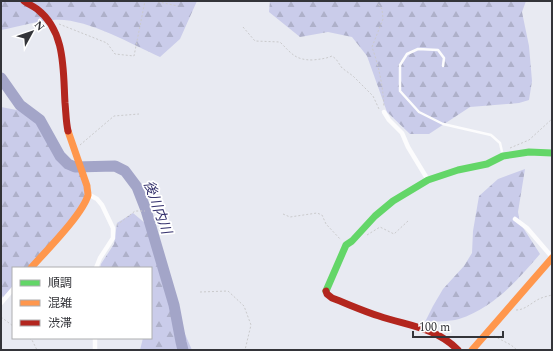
<svg xmlns="http://www.w3.org/2000/svg" width="553" height="351" viewBox="0 0 553 351" font-family="Spectral,'Noto Sans JP',serif">
<defs>
<pattern id="forest-firs" width="22" height="20" patternUnits="userSpaceOnUse"><rect width="22" height="20" fill="#caccea"/><path d="M5 1l3.5 6h-7zM16 11l3.5 6h-7z" fill="#aeb0c9"/></pattern>
</defs>
<rect width="100%" height="100%" fill="#e8eaf2"/>
<g fill="url(#forest-firs)">
<path d="M1,1H197L180,39L160,57C131,44 85,17 53,20C36,21 18,27 1,30Z"/>
<path d="M270,1H526L522,12L529,46L532,81L529,100L519,103L470,107L429,134H410L387,112L367,56L352,37L328,32L300,37L269,12Z"/>
<path d="M1,107L27,112L87,177L86,203L32,268H13V289L4,299L1,294Z"/>
<path d="M525,169L518,212L520,223L540,254C518,280 493,308 459,319C449,322 436,321 425,322L433,306L443,289L464,266L472,253L473,231L479,196L498,179Z"/>
<path d="M133,213L146,224L162,282L192,350H140L143,338H151V268H100L101,264L114,244L117,223Z"/>
</g>
<g fill="none" stroke-linecap="round" stroke-linejoin="round">
<path stroke="#a3a5c8" stroke-width="11" d="M1,78L20,105L40,120L60,156L68,164L75,167L115,166L125,171L137,187L146,210L174,305L181,342L183,350"/>
<g stroke="#cacacc" stroke-width="1" stroke-dasharray="2 2" stroke-linecap="butt">
<path d="M154,1L178,6"/>
<path d="M376,1L382,9L383,19L372,47C379,67 383,86 384,107"/>
<path d="M59,24L107,43L115,54L134,56L145,1"/>
<path d="M243,27L255,41L280,42C292,54 295,60 313,60C320,59 325,59 332,56L336,59L342,68L353,76L373,96L379,109"/>
<path d="M80,145L114,116L139,114"/>
<path d="M510,148L529,140L552,119"/>
<path d="M283,214L290,217L317,213L322,215L326,224L341,240"/>
<path d="M117,225L135,211H145"/>
<path d="M367,235L380,227L394,234L408,221"/>
<path d="M200,292L228,291L244,306L251,325L245,350"/>
<path d="M516,310C525,310 531,303 539,299C543,297 548,296 552,295"/>
<path d="M1,317L13,326"/>
<path d="M494,336L511,345L517,350"/>
<path d="M29,338L32,340L37,350"/>
</g>
<path stroke="#fcfcfd" stroke-width="2.5" d="M443,66L444,58L438,50L418,49L407,54L400,65V91L419,112L443,124L491,135L500,143L503,156"/>
<g stroke="#fcfcfd" stroke-width="4.5">
<path d="M384,112L389,120L402,133L408,147L428,180"/>
<path d="M88,194L97,199L102,205L113,228V238L100,258L96,268"/>
<path d="M515,219L527,228L552,257"/>
<path d="M1,303L13,289"/>
<path d="M95,338V350"/>
</g>
<path stroke="#63d668" stroke-width="7" d="M326,291L346,245L352,241L375,216L393,201L428,180L458,170L487,164L503,156L529,152L552,153"/>
<g stroke="#ff974d" stroke-width="7">
<path d="M31,268C45,252 83,214 88,195C88,192 87,189 87,186L68,131"/>
<path d="M472,350L552,258"/>
</g>
<g stroke="#b3261e" stroke-width="7">
<path d="M24,1C28,4 33,6 37,9C66,31 63,71 65,103C66,113 66,122 68,131"/>
<path d="M326,291L327,294L332,298C348,304 363,311 379,316C408,326 435,327 458,350"/>
</g>
</g>
<g text-anchor="middle" stroke-width="3.5" stroke-linejoin="round" paint-order="stroke">
<g font-size="14" font-style="italic" fill="#36336e" stroke="#fff">
<text transform="translate(158 207) rotate(70)" y="5">後川内川</text>
</g>
</g>
<rect width="553" height="351" fill="none" stroke="#333439" stroke-width="4"/>
<rect x="12" y="267" width="140" height="72" fill="#ffffff" stroke="#adaeb0"/>
<rect x="20" y="280" width="20" height="6" fill="#63d668" stroke="#adaeb0"/>
<text x="48" y="287" font-size="12" fill="#333439">順調</text>
<rect x="20" y="300" width="20" height="6" fill="#ff974d" stroke="#adaeb0"/>
<text x="48" y="307" font-size="12" fill="#333439">混雑</text>
<rect x="20" y="320" width="20" height="6" fill="#b3261e" stroke="#adaeb0"/>
<text x="48" y="327" font-size="12" fill="#333439">渋滞</text>
<g transform="translate(32 32) rotate(50)" stroke="#ffffff" stroke-width="3" paint-order="stroke">
<path d="M0-3L7 15L0 10L-7 15Z" fill="#333439"/>
<text y="-6" font-size="11" font-weight="bold" text-anchor="middle" fill="#333439">N</text>
</g>
<path d="M413 331v6h90v-6" fill="none" stroke="#333439" stroke-width="2"/>
<text x="419" y="331" font-size="12" fill="#333439" stroke="#ffffff" stroke-width="3" paint-order="stroke">100 m</text>
</svg>
